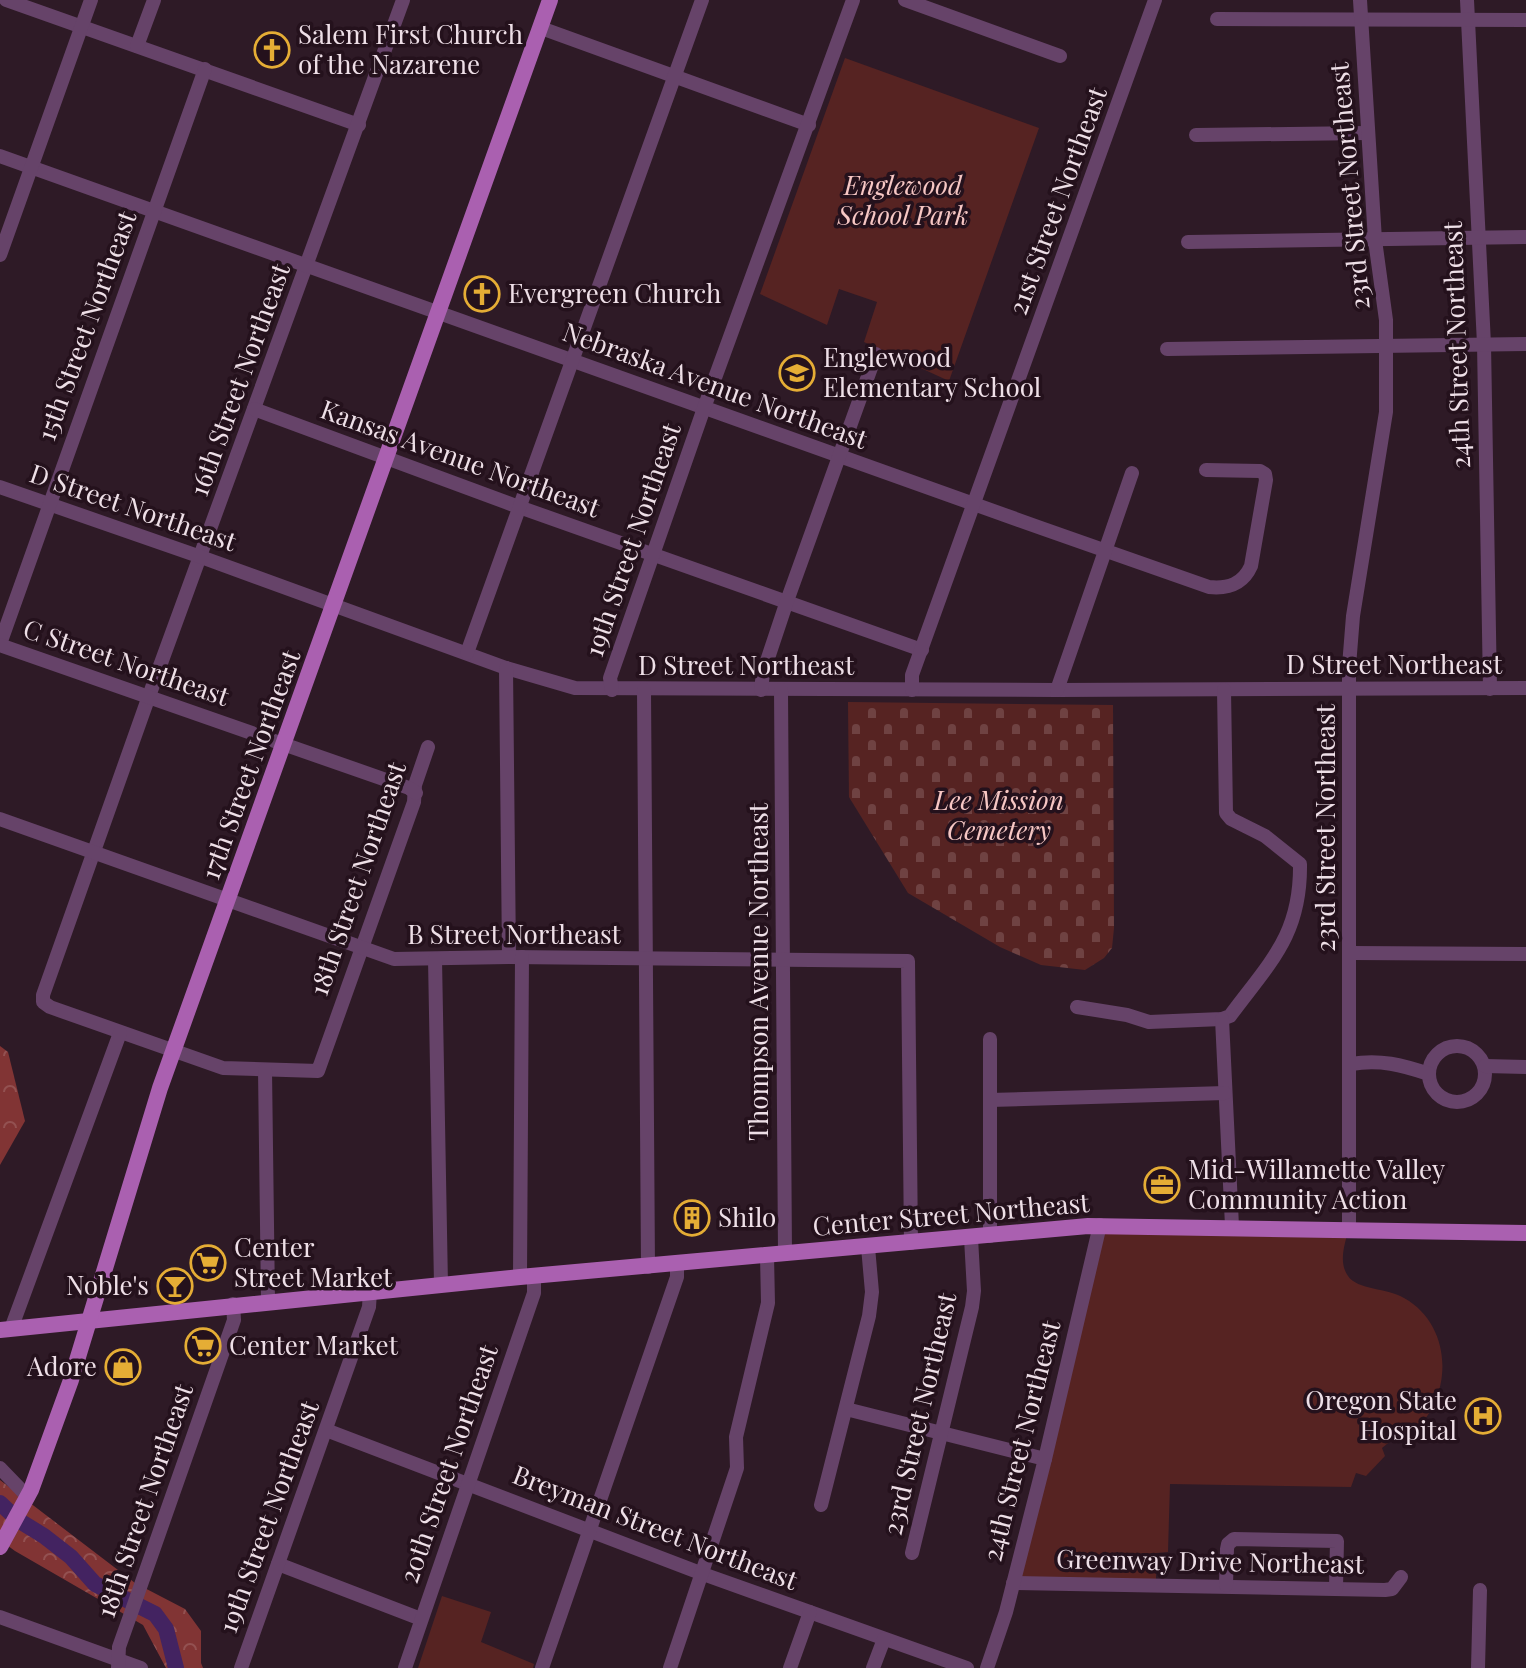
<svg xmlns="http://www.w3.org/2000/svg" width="1526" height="1668" viewBox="0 0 1526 1668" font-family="'Playfair Display',serif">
<defs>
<pattern id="forest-crowns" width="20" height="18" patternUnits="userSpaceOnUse" patternTransform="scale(2)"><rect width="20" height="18" fill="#813434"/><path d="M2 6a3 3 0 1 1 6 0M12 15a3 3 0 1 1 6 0" fill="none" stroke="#935151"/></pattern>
<pattern id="cemetery-stones" width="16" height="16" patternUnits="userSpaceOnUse" patternTransform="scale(2)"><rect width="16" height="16" fill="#562322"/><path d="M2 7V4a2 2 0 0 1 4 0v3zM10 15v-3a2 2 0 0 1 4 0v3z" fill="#6f4242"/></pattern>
</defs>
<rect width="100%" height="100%" fill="#2e1a26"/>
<g fill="#562322">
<path d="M845,58L1039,128L949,381L864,342L877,302L839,289L827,325L760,294Z"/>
<path d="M1100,1225L1349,1228C1345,1243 1338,1262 1348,1276C1357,1290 1388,1288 1404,1298C1454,1326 1454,1399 1411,1434L1404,1430L1382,1448L1385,1456L1366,1476L1356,1473L1351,1487L1170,1484L1168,1552L1156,1553V1584L1013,1583Z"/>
<path d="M442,1596L491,1612L481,1642L534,1664L533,1668H418Z"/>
</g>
<g fill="url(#forest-crowns)">
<path d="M0,1046L8,1052L25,1121L0,1165Z"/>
<path d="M0,1480L135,1583L185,1609L201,1631V1663L203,1668H166L143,1625L15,1551L0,1540Z"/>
</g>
<path fill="url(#cemetery-stones)" d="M848,702L1113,705L1114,928L1112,948L1104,958L1085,970L1041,965L1000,947L908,893L849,797Z"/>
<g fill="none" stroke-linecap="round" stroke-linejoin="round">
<path stroke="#432361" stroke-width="16" d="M0,1503L18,1520L44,1536L71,1557L95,1584L155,1614L166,1629L176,1668"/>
<g stroke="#664369" stroke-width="14">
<path d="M6,0L359,125"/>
<path d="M403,0L149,696L43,995V1002L50,1007L223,1068L318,1071L414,802L415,785L428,747"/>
<path d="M905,0L1060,56"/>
<path d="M1467,0L1484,344L1490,689"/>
<path d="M1217,19L1526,20"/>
<path d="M541,28L809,125"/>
<path d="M137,46L154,0"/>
<path d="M1196,135L1367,133"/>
<path d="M0,156L1041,528L1209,587C1228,589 1243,584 1251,566L1266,480L1265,474L1260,471L1206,470"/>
<path d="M1188,242L1526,237"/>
<path d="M0,255L91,0"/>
<path d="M1167,349L1526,344"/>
<path d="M254,409L519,507L922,650"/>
<path d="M0,487L201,557L506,668L575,688L1057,690L1526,688"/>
<path d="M0,644L205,69"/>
<path d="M0,645L409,788L416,793"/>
<path d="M467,653L702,0"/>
<path d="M506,668L509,957"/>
<path d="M612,690L610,678L704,408L853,0"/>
<path d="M644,690L648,1267"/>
<path d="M761,690L763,673L787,601L876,354"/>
<path d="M781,690L785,1254"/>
<path d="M912,690V675L1155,0"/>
<path d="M1057,690L1132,473"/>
<path d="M0,819L394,959L509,957L908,961L911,1243"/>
<path d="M1351,953L1526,954"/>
<path d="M435,959L441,1285"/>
<path d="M1077,1007L1127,1015L1149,1022L1222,1019L1230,1016C1270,962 1301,935 1300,864L1265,836L1231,819L1226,813L1224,690"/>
<path d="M1222,1019L1232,1226"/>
<circle cx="1457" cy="1074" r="28"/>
<path d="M1351,1064C1380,1059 1402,1065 1429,1074"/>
<path d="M1485,1066L1526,1067"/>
<path d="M265,1070L268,1301"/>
<path d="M990,1100L1225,1093"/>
<path d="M1349,1228V666L1353,616L1386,412V320L1375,240L1360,0"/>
<path d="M990,1236V1039"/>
<path d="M520,1277L522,957"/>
<path d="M11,1329L120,1033"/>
<path d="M846,1409L1045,1459"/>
<path d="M326,1430L703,1574L967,1668"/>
<path d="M0,1468L28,1497"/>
<path d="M821,1505L869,1316L872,1292L868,1247"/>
<path d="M912,1553L972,1307L974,1291L971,1238"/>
<path d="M278,1564L421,1619"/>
<path d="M1013,1583L1385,1590L1392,1589L1401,1577"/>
<path d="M1226,1585L1227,1549L1228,1544L1234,1539L1337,1541L1336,1588"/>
<path d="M0,1617L141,1668"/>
<path d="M118,1668L119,1647L130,1616L234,1320L233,1304"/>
<path d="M241,1668L369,1307L370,1291"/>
<path d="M405,1668L534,1293V1276"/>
<path d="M542,1668L677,1277V1264"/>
<path d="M670,1668L737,1468L736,1437L768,1303L767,1256"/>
<path d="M790,1668L810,1612"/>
<path d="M873,1668L884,1639"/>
<path d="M987,1668L1006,1612L1045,1459L1100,1225"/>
<path d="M1478,1668L1480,1590"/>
</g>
<g stroke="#aa60b0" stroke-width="16">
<path d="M0,1330L520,1277L1088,1226L1526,1233"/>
<path d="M0,1547L31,1490L71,1380L160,1088L550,0"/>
</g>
</g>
<defs>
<symbol id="church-ring" viewBox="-11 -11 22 22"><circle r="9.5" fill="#24111c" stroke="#e5ad35" stroke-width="1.5"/><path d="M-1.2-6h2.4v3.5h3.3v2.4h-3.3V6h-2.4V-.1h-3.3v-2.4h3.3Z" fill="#e5ad35"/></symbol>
<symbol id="school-ring" viewBox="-11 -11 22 22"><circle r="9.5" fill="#24111c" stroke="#e5ad35" stroke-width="1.5"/><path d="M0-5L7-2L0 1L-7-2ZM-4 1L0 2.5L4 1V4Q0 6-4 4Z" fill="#e5ad35"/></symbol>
<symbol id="office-ring" viewBox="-11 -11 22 22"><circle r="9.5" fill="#24111c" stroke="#e5ad35" stroke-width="1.5"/><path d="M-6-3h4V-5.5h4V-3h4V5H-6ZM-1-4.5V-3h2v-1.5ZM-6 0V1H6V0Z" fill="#e5ad35"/></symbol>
<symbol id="building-ring" viewBox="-11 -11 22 22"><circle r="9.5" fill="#24111c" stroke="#e5ad35" stroke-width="1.5"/><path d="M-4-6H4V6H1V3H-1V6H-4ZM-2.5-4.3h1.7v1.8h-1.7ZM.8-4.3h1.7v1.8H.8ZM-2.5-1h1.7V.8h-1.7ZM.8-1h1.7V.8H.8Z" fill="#e5ad35"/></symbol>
<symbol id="supermarket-ring" viewBox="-11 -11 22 22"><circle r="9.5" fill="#24111c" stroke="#e5ad35" stroke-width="1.5"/><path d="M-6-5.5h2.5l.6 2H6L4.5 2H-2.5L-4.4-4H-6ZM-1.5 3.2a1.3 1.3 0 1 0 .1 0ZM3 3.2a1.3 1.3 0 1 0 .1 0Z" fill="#e5ad35"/></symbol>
<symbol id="bar-ring" viewBox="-11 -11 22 22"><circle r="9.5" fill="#24111c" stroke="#e5ad35" stroke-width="1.5"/><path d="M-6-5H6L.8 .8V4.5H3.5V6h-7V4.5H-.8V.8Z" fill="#e5ad35"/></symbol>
<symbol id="shop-ring" viewBox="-11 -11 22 22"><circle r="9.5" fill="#24111c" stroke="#e5ad35" stroke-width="1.5"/><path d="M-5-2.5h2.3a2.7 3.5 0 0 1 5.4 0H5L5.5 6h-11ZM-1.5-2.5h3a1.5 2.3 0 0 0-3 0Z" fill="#e5ad35"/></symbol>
<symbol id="hospital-ring" viewBox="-11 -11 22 22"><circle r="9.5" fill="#24111c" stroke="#e5ad35" stroke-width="1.5"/><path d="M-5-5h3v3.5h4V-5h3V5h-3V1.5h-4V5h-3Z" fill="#e5ad35"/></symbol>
</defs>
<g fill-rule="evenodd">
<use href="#church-ring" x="252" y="30" width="40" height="40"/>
<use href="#church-ring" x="462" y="274" width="40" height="40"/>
<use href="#school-ring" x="777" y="353" width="40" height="40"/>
<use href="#office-ring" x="1142" y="1165" width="40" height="40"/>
<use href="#building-ring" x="672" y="1198" width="40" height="40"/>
<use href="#supermarket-ring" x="188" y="1243" width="40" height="40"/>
<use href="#bar-ring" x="155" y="1266" width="40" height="40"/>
<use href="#supermarket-ring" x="183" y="1326" width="40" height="40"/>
<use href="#shop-ring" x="103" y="1347" width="40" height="40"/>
<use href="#hospital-ring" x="1463" y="1396" width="40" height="40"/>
</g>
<g text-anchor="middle" stroke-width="7" stroke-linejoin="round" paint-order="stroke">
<g font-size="26" fill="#eedfe7" stroke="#24111c" text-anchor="start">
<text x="298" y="44">Salem First Church<tspan x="298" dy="30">of the Nazarene</tspan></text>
<text x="508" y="303">Evergreen Church</text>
<text x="823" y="367">Englewood<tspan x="823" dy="30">Elementary School</tspan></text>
<text x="1188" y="1179">Mid-Willamette Valley<tspan x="1188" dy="30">Community Action</tspan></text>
<text x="718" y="1227">Shilo</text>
<text x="234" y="1257">Center<tspan x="234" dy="30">Street Market</tspan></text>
<text x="149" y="1295" text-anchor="end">Noble's</text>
<text x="229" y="1355">Center Market</text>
<text x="97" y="1376" text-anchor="end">Adore</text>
<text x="1457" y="1410" text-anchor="end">Oregon State<tspan x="1457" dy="30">Hospital</tspan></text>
</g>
<g font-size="26" font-style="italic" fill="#f7c7c4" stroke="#24111c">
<text x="903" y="195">Englewood<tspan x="903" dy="30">School Park</tspan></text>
<text x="999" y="810">Lee Mission<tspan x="999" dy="30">Cemetery</tspan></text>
</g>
<g font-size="26" fill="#eedfe7" stroke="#24111c">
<text transform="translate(1350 186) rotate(-95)" y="9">23rd Street Northeast</text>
<text transform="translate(1058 201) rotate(-70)" y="9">21st Street Northeast</text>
<text transform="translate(87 326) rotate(-70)" y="9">15th Street Northeast</text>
<text transform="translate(1457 345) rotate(-92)" y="9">24th Street Northeast</text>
<text transform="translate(240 380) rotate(-70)" y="9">16th Street Northeast</text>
<text transform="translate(715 386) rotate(20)" y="9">Nebraska Avenue Northeast</text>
<text transform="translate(460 459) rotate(20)" y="9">Kansas Avenue Northeast</text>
<text transform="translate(133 508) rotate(19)" y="9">D Street Northeast</text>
<text transform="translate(633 540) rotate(-71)" y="9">19th Street Northeast</text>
<text transform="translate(126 663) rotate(19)" y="9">C Street Northeast</text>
<text x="1394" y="674">D Street Northeast</text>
<text x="746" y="675">D Street Northeast</text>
<text transform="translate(251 765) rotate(-70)" y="9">17th Street Northeast</text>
<text transform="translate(1326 828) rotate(-90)" y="9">23rd Street Northeast</text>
<text transform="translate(358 879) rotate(-71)" y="9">18th Street Northeast</text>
<text x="514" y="944">B Street Northeast</text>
<text transform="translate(759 972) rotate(-90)" y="9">Thompson Avenue Northeast</text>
<text transform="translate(951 1215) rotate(-5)" y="9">Center Street Northeast</text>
<text transform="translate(920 1414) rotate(-77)" y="9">23rd Street Northeast</text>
<text transform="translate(1022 1441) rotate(-76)" y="9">24th Street Northeast</text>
<text transform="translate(449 1464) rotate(-71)" y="9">20th Street Northeast</text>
<text transform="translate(145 1501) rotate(-71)" y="9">18th Street Northeast</text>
<text transform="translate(269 1517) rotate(-70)" y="9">19th Street Northeast</text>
<text transform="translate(655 1528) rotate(21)" y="9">Breyman Street Northeast</text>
<text transform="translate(1210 1562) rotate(1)" y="9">Greenway Drive Northeast</text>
</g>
</g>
</svg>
